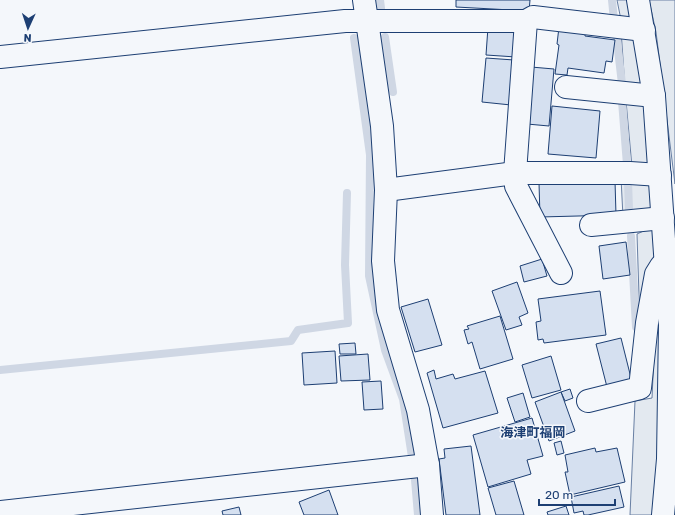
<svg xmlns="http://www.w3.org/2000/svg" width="675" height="515" viewBox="0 0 675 515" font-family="Rubik,'Noto Sans JP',sans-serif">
<rect width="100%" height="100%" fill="#f4f7fb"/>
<g fill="#e3e9f0" stroke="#687fa3">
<path d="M617,0H631L635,21L621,20Z"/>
<path d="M649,0H675V184L656,32Z"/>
<path d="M621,30L635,33L643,85L625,88Z"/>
<path d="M626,101L643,102L652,158L646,168L632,167Z"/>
<path d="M621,178L648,183L653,189L654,207L623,217Z"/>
<path d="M648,229H655L658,250L640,327L637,234Z"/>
<path d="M657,290L662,291L656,515H630L635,401L652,398Z"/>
</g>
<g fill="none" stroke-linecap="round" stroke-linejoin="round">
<g stroke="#cfd7e4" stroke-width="8">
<path d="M380,0L381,8"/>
<path d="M612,0L614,20"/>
<path d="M616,32L622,84"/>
<path d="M385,37L393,92"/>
<path d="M354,38L370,155L369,276L385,350L403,399L412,457"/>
<path d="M622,101L627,165"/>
<path d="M628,181L629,210"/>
<path d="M631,236L636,327"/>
<path d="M0,370L291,341L298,330L348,323L345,265L347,193"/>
<path d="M415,480L418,515"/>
</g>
</g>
<g fill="#d5e0f0" stroke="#1d3f73">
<path d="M456,0H530L529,11L456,7Z"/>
<path d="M488,27L518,30L516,57L486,55Z"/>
<path d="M559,27L585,31V36L615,40L612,62L606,61L604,73L568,68L567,75L555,74L559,45L557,44Z"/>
<path d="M486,58L514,60L511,105L482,102Z"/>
<path d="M531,67L554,69L549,126L527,124Z"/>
<path d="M552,106L600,111L596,158L548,154Z"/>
<path d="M615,181L616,215L540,217L539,183Z"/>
<path d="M626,242L630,275L603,279L599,246Z"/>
<path d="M542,259L547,276L524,282L520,266Z"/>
<path d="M517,282L528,313L519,317L522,325L506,330L492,291Z"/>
<path d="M600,291L606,335L544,343L543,339L538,340L536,322L541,321L538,299Z"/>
<path d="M428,299L442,345L415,352L401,307Z"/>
<path d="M500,316L513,359L480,369L472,342L468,344L464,330L469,329L467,326Z"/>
<path d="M621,338L632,382L607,387L596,344Z"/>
<path d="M355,343L356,354H340L339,344Z"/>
<path d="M335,351L337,383L304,385L302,353Z"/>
<path d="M368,354L370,380L341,381L339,356Z"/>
<path d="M551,356L561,390L532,398L522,365Z"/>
<path d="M434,370L436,379L453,374L455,379L485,371L498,413L443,428L427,373Z"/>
<path d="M381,381L383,409L364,410L362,382Z"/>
<path d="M570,389L573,398L565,401L561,392Z"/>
<path d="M561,392L575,431L549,441L535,402Z"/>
<path d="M523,393L530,417L515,422L507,398Z"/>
<path d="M532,418L543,456L527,460L531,474L488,487L473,435Z"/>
<path d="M561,441L564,453L557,455L554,443Z"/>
<path d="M471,446L480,515H446L439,459L445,458L444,449Z"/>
<path d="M595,448L596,452L617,448L625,482L570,495L565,472H568L565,455Z"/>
<path d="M514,481L524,515H496L488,488Z"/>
<path d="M619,486L624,507L588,515H584L583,511L574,513L571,497Z"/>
<path d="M329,490L338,515H304L299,502Z"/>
<path d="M566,506L569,515H548L547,512Z"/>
<path d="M239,507L241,515H223L222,511Z"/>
</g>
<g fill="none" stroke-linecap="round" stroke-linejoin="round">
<defs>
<g id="minor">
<path d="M364,0L382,126L386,190L383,261L388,310L418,410L428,465L432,515"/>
<path d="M638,0L654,96L670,325L668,459L663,515"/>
<path d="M526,21L515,173L516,186L561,273"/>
<path d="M0,57L345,21H526L533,17L644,30"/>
<path d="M566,87L654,96"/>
<path d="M386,190L515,173H630L660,175"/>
<path d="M591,225L663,218"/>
<path d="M588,401L640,388L647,323L656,274L661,266"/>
<path d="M0,512L428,465"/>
</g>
</defs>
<use href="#minor" stroke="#1d3f73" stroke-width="24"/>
<use href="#minor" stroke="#f4f7fb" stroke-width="22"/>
</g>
<g text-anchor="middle" stroke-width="3" stroke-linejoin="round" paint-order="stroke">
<g font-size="13" font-weight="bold" fill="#1d3f73" stroke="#f4f7fb">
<text x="533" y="437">海津町福岡</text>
</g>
</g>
<g transform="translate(28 28) rotate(183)" stroke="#f4f7fb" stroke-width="3" paint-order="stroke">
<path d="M0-3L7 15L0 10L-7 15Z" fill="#1d3f73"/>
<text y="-6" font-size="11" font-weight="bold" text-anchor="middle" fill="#1d3f73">N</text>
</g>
<path d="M539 499v6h76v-6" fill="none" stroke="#1d3f73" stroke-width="2"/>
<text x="545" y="499" font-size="12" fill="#1d3f73" stroke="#f4f7fb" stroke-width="3" paint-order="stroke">20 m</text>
</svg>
